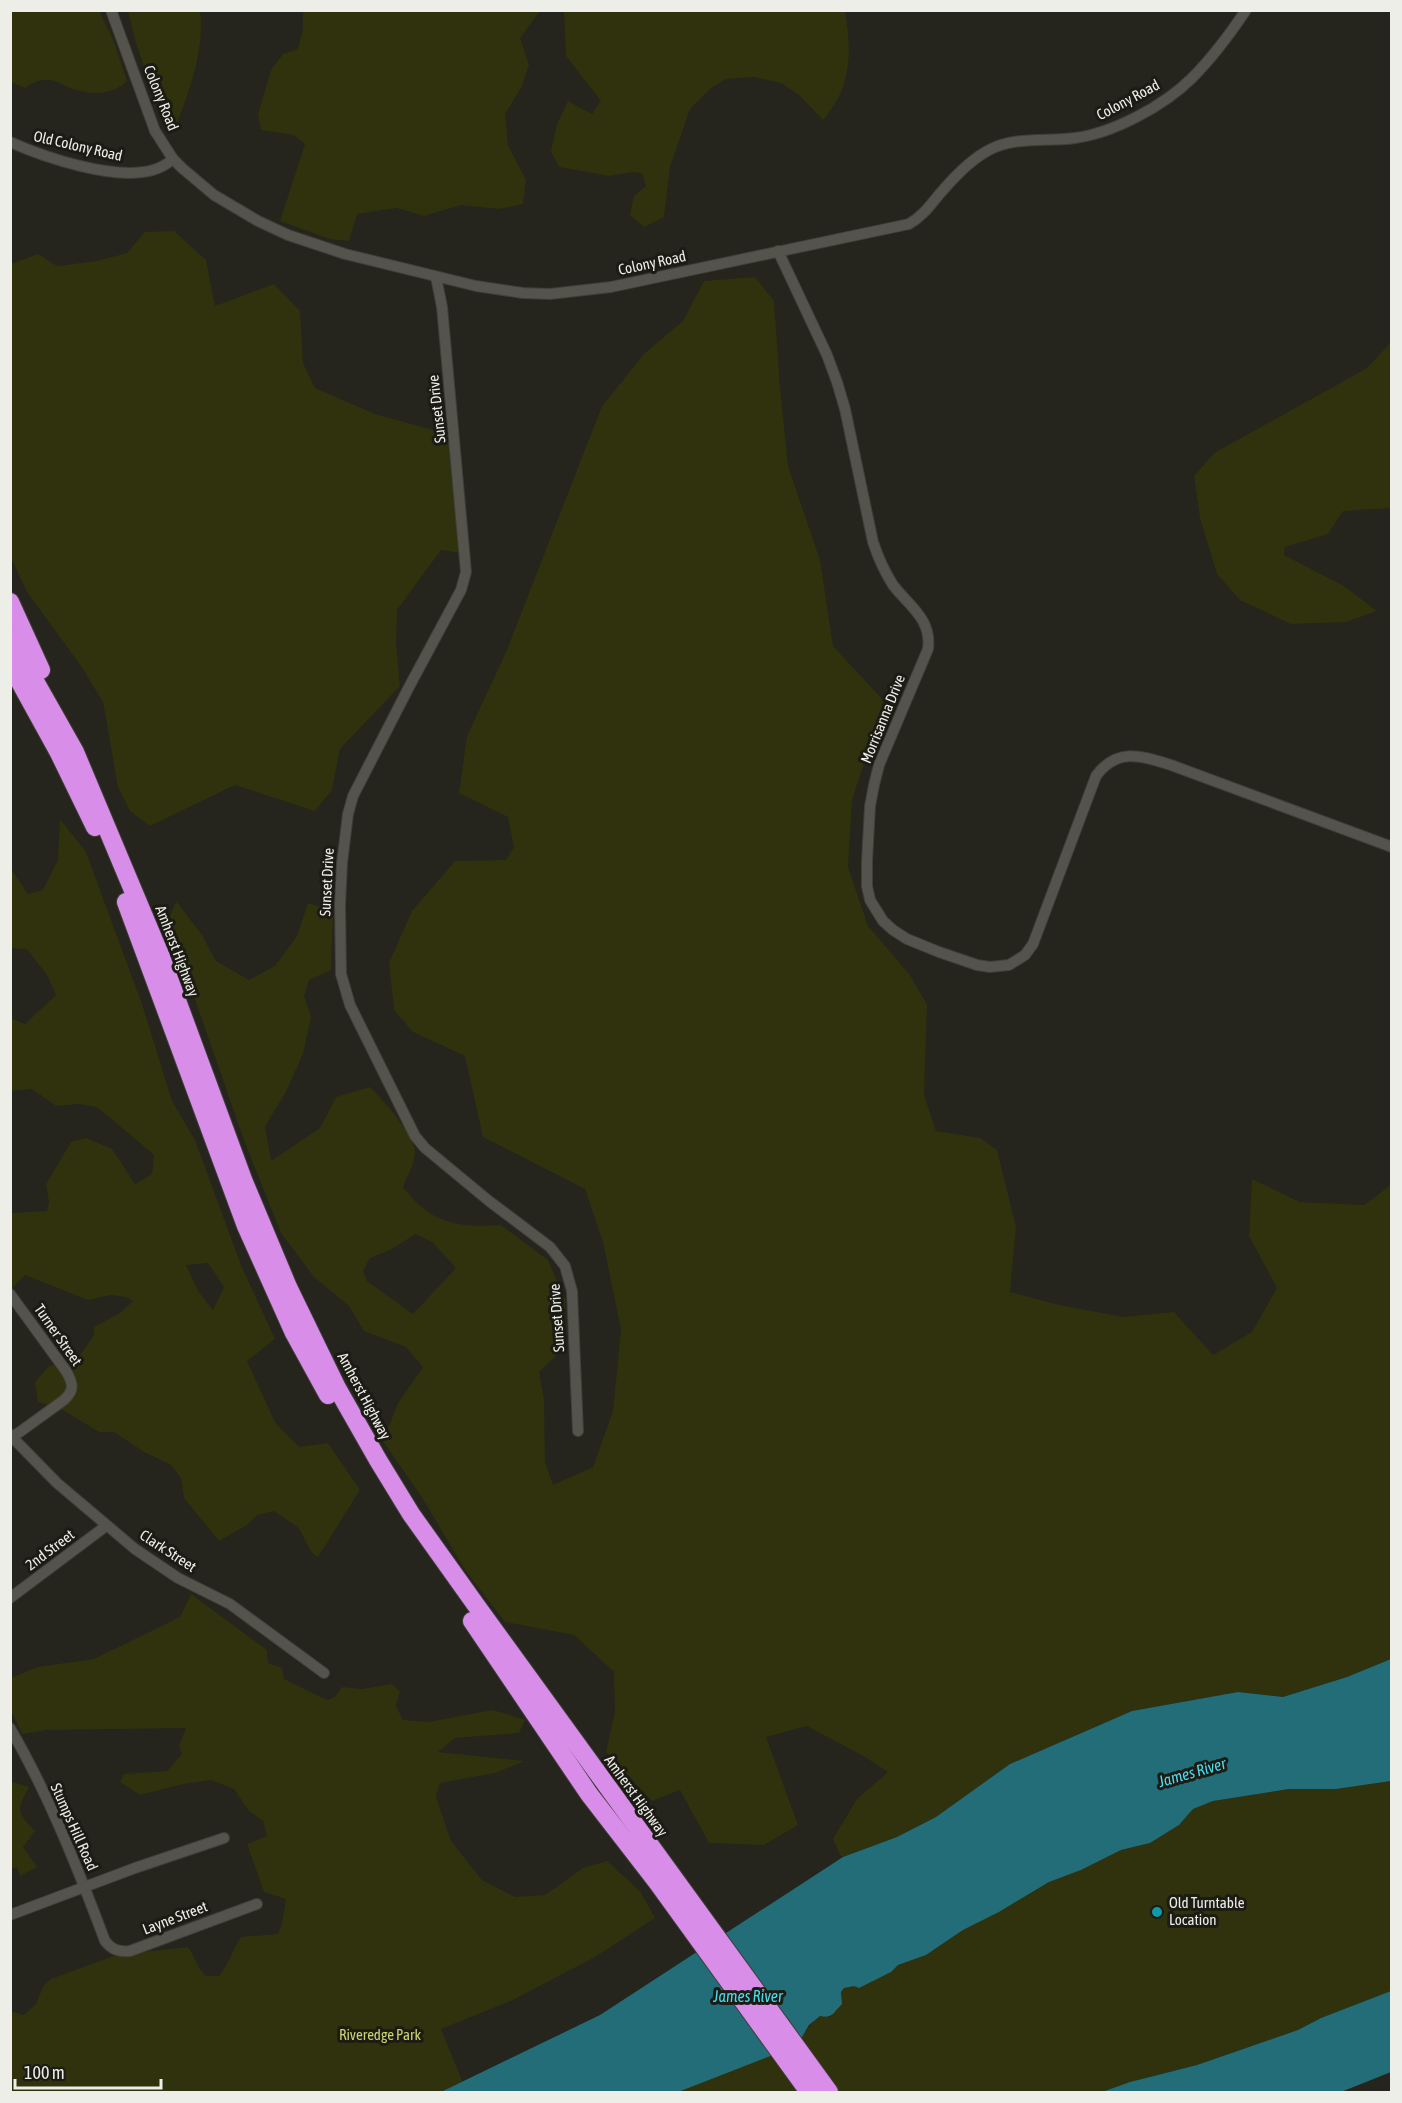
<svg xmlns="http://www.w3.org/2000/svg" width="1402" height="2103" viewBox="0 0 1402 2103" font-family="'Asap Condensed',sans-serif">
<rect width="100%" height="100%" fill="#25241d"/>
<g fill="#2f320d" fill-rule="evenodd">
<path d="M11,10L99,11L113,39L127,81C114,95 90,95 73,89C65,86 55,79 46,80C37,80 32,83 25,88L11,82Z"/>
<path d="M128,11H200C205,48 190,90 176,125H164L136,43Z"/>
<path d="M303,11H540L520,38L529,65L521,88L505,114L508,145L526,180L523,204L499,209L461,205L424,216L397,208L357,214L349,241L330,239L280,221L305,144L294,135L261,130L258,114L271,70L283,54L298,49L303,29Z"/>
<path d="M564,11H845C852,52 852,87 823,120L799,95L781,83L754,77L726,79L711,88L690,109L670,167L664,217L644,227L630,215L634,196L646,186L642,173L632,172L609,176L559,167L551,151L557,124L568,101L592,114L601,101L566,56Z"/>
<path d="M174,231L206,260L215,306L274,284L300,311L303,363L315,388L375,414L448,434L461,553L441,550L397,610L396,643L400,686L340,749L332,790L315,811L235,785L150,826L130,811L118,787L103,702L81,666L27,592L11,558V264L38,254L57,266L97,261L127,253L145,232Z"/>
<path d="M755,277L774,301L780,387L788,466L820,560L833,646L884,701L852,800L848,867L868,926L910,975L927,1005L924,1095L936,1131L980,1138L997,1150L1016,1227L1010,1292L1059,1305L1124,1317L1174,1312L1213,1355L1252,1332L1277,1288L1249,1236L1252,1179L1300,1202L1364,1205L1391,1185V1659L1347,1677L1283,1697L1238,1692L1132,1711L1010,1764L936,1817L897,1837L843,1857L840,1855L833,1839L857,1799L888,1772L865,1757L807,1726L766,1737L798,1825L764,1845L709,1843L680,1790L652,1801L606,1752L615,1711L614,1672L574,1635L505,1622L465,1570L423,1499L383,1441L398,1403L423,1367L406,1347L364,1331L349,1306L314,1277L281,1233L245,1143L168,922L176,901L202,935L216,961L249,980L275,966L297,936L308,903L333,911L331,970L309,980L304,996L311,1017L303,1054L285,1094L265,1126L271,1161L320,1128L336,1097L370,1087C382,1099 415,1135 415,1152C415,1164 407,1176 403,1187C430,1223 457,1228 501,1225L548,1260L565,1300L563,1349L539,1372L544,1400L545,1462L553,1485L593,1467L613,1411L621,1330L603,1242L585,1189L483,1137L465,1056L413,1032L394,1010L389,963L412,911L455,861L506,860L514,847L508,817L459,793L467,736L506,652L602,406L645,353L683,321L704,281ZM416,1234L432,1242L456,1268L413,1314L367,1281L363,1271L370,1258L390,1250Z"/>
<path d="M1391,342V508L1343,511L1328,534L1285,547L1284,555L1344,586L1377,611L1346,622L1291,624L1240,600L1217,574L1200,518L1194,476L1214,453L1367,368Z"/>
<path d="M60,819L86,852L142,1004L172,1101L195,1140L241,1265L275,1339L247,1361L275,1422L299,1447L328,1443L360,1490L318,1557L312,1553L298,1527L274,1511L257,1515L247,1525L219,1541L184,1498L181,1478L171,1465L144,1452L114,1432H99L61,1409L38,1402L35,1382L49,1366L77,1360L94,1335V1327L120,1313L133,1301L126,1297L111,1295L88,1300L25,1275L11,1289V1213L47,1211L49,1202L46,1184L71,1142L86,1138L112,1149L135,1184L152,1174L154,1155L97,1107L79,1104L56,1106L32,1089L11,1091V1018L25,1024L56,995L47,975L27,949L11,948L10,867L28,894L43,890L58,860ZM208,1263L224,1287L213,1310L198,1291L186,1265Z"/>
<path d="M191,1594L267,1650L268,1663L282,1668L284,1679L327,1700L335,1697L342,1687L362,1689L391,1684L400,1691L396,1706L403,1720L428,1722L493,1710L525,1720L519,1733L455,1738L438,1752L525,1761L495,1773L440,1783L436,1797L451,1841L482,1880L515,1897L545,1895L583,1868L607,1861L640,1891L655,1918L595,1957L513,2000L441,2029L463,2083L441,2092H11L10,2011L24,2015L36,2004L44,1985L51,1979L116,1955L188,1947C196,1957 196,1968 206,1976H219C229,1964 232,1950 241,1937L278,1934L282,1923L286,1899L264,1892L247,1844L267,1836L263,1821L249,1811L234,1789L211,1780L183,1784L140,1795L120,1782L124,1774L167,1771L182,1754L179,1746L186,1728L47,1730L22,1734L11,1711V1678L37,1667L94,1659L180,1617Z"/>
<path d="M1391,1781L1392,1991L1321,2018L1298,2030L1197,2065L1130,2082L1102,2092H678L796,2041C806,2035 809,2023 820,2016L830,2017L842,1999L841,1992L844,1988L890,1972L898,1965L926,1955L963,1930L999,1912L1049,1882L1081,1870L1121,1850L1150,1843L1179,1825L1193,1809L1213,1801L1289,1789H1336Z"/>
<path d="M13,1782L29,1787C16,1811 17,1812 35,1831L23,1847L37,1867L20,1876L17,1867L11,1869L10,1784Z"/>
</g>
<g fill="#226d78">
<path d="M1391,1659V1781L1336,1789H1289L1213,1801L1193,1809L1179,1825L1150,1843L1121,1850L1081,1870L1049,1882L999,1912L963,1930L926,1955L898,1965L891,1972L859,1988L854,1986L844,1988L841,1992L842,2004C833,2013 832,2019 820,2016L809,2025L802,2037L778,2053L678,2092H441L600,2015L843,1857L897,1837L936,1817L1010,1764L1132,1711L1238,1692L1283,1697L1347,1677Z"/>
<path d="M1391,1991V2072L1341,2092H1102L1130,2082L1197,2065L1298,2030L1321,2018Z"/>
</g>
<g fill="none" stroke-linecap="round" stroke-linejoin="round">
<defs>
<g id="street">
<path d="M111,10L155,131L173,159L182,168L214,195L258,221L288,235L345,254L476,286L523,293L550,294L611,287L909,224C925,215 932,202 944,189C957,174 972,159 989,150C1015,136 1047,142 1075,138C1113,133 1164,106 1192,78C1212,58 1230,34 1246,10"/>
<path d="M10,142C46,158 115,181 153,170C161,168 167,164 173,159"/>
<path d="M778,251L827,355L837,382L845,409L873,542C878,557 884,571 893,585C909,606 932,619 928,649L879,765L874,785L870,806L867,861V886L870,900L883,921L893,930L907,939L939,952L977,965L990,967L1009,965L1025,955L1033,944L1096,776C1117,747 1142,756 1171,765L1392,847"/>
<path d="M436,277L442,307L466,572L461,590L409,687L353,796L348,814L342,863L340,905L341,974L350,1005L415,1136L425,1148L489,1201L550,1247L565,1266L572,1291L578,1431"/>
<path d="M10,1294L66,1371C73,1383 75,1390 64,1400L17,1434L10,1436"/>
<path d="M10,1435L57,1483L135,1549L178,1578L230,1604L324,1673"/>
<path d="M10,1598L106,1526"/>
<path d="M10,1728C49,1795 78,1869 105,1941C112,1950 119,1952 130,1951L257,1904"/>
<path d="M10,1915L135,1868L224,1838"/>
</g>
<g id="highway">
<path d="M10,602L41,670"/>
<path d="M10,637L75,752L161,957L244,1182L288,1287L337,1388L378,1460L411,1514L478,1608L829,2092"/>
<path d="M10,664L59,753L95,827"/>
<path d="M126,902L246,1226L294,1333L328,1395"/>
<path d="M472,1621L589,1794L657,1882L809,2092"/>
</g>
</defs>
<use href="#street" stroke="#3f3e39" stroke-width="12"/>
<use href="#highway" stroke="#3f3e39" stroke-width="20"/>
<use href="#street" stroke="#54534c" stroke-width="10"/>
<use href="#highway" stroke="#d88ee9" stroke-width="18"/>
</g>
<circle fill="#0f9aa8" stroke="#1c1b14" stroke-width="2" cx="1157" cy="1912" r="6"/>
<g text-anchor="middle" stroke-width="6" stroke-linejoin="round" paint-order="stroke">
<g font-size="15" fill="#eeeee9" stroke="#1c1b14">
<text transform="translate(161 98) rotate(68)" y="5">Colony Road</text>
<text transform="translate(1128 100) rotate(-28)" y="5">Colony Road</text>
<text transform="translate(78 146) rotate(13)" y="5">Old Colony Road</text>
<text transform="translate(652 263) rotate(-12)" y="5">Colony Road</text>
<text transform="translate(437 409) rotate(-96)" y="5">Sunset Drive</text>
<text transform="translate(883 719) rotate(-68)" y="5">Morrisanna Drive</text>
<text transform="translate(327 882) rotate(-87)" y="5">Sunset Drive</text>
<text transform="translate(177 951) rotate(69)" y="5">Amherst Highway</text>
<text transform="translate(557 1318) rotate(-94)" y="5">Sunset Drive</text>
<text transform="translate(58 1335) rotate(55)" y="5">Turner Street</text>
<text transform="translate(364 1396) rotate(62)" y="5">Amherst Highway</text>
<text transform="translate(50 1550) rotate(-37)" y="5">2nd Street</text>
<text transform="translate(168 1551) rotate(33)" y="5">Clark Street</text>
<text transform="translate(636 1796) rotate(54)" y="5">Amherst Highway</text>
<text transform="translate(74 1827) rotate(66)" y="5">Stumps Hill Road</text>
<text transform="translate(175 1918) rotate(-21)" y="5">Layne Street</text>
</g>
<g font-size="15" fill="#eeeee9" stroke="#1c1b14" text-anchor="start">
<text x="1169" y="1908">Old Turntable<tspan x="1169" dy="17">Location</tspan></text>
</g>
<g font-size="15" fill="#ccd372" stroke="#1c1b14">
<text x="380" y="2040">Riveredge Park</text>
</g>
<g font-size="16" font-style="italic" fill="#4ddbf0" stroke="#1c1b14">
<text transform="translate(1192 1772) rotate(-16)" y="6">James River</text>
<text x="748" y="2002">James River</text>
</g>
</g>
<rect width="1402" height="2103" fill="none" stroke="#eeeee9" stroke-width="24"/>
<path d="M15 2079v9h146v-9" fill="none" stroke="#eeeee9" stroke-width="3"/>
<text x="24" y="2079" font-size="18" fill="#eeeee9" stroke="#1c1b14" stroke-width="4.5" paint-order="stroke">100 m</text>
</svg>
